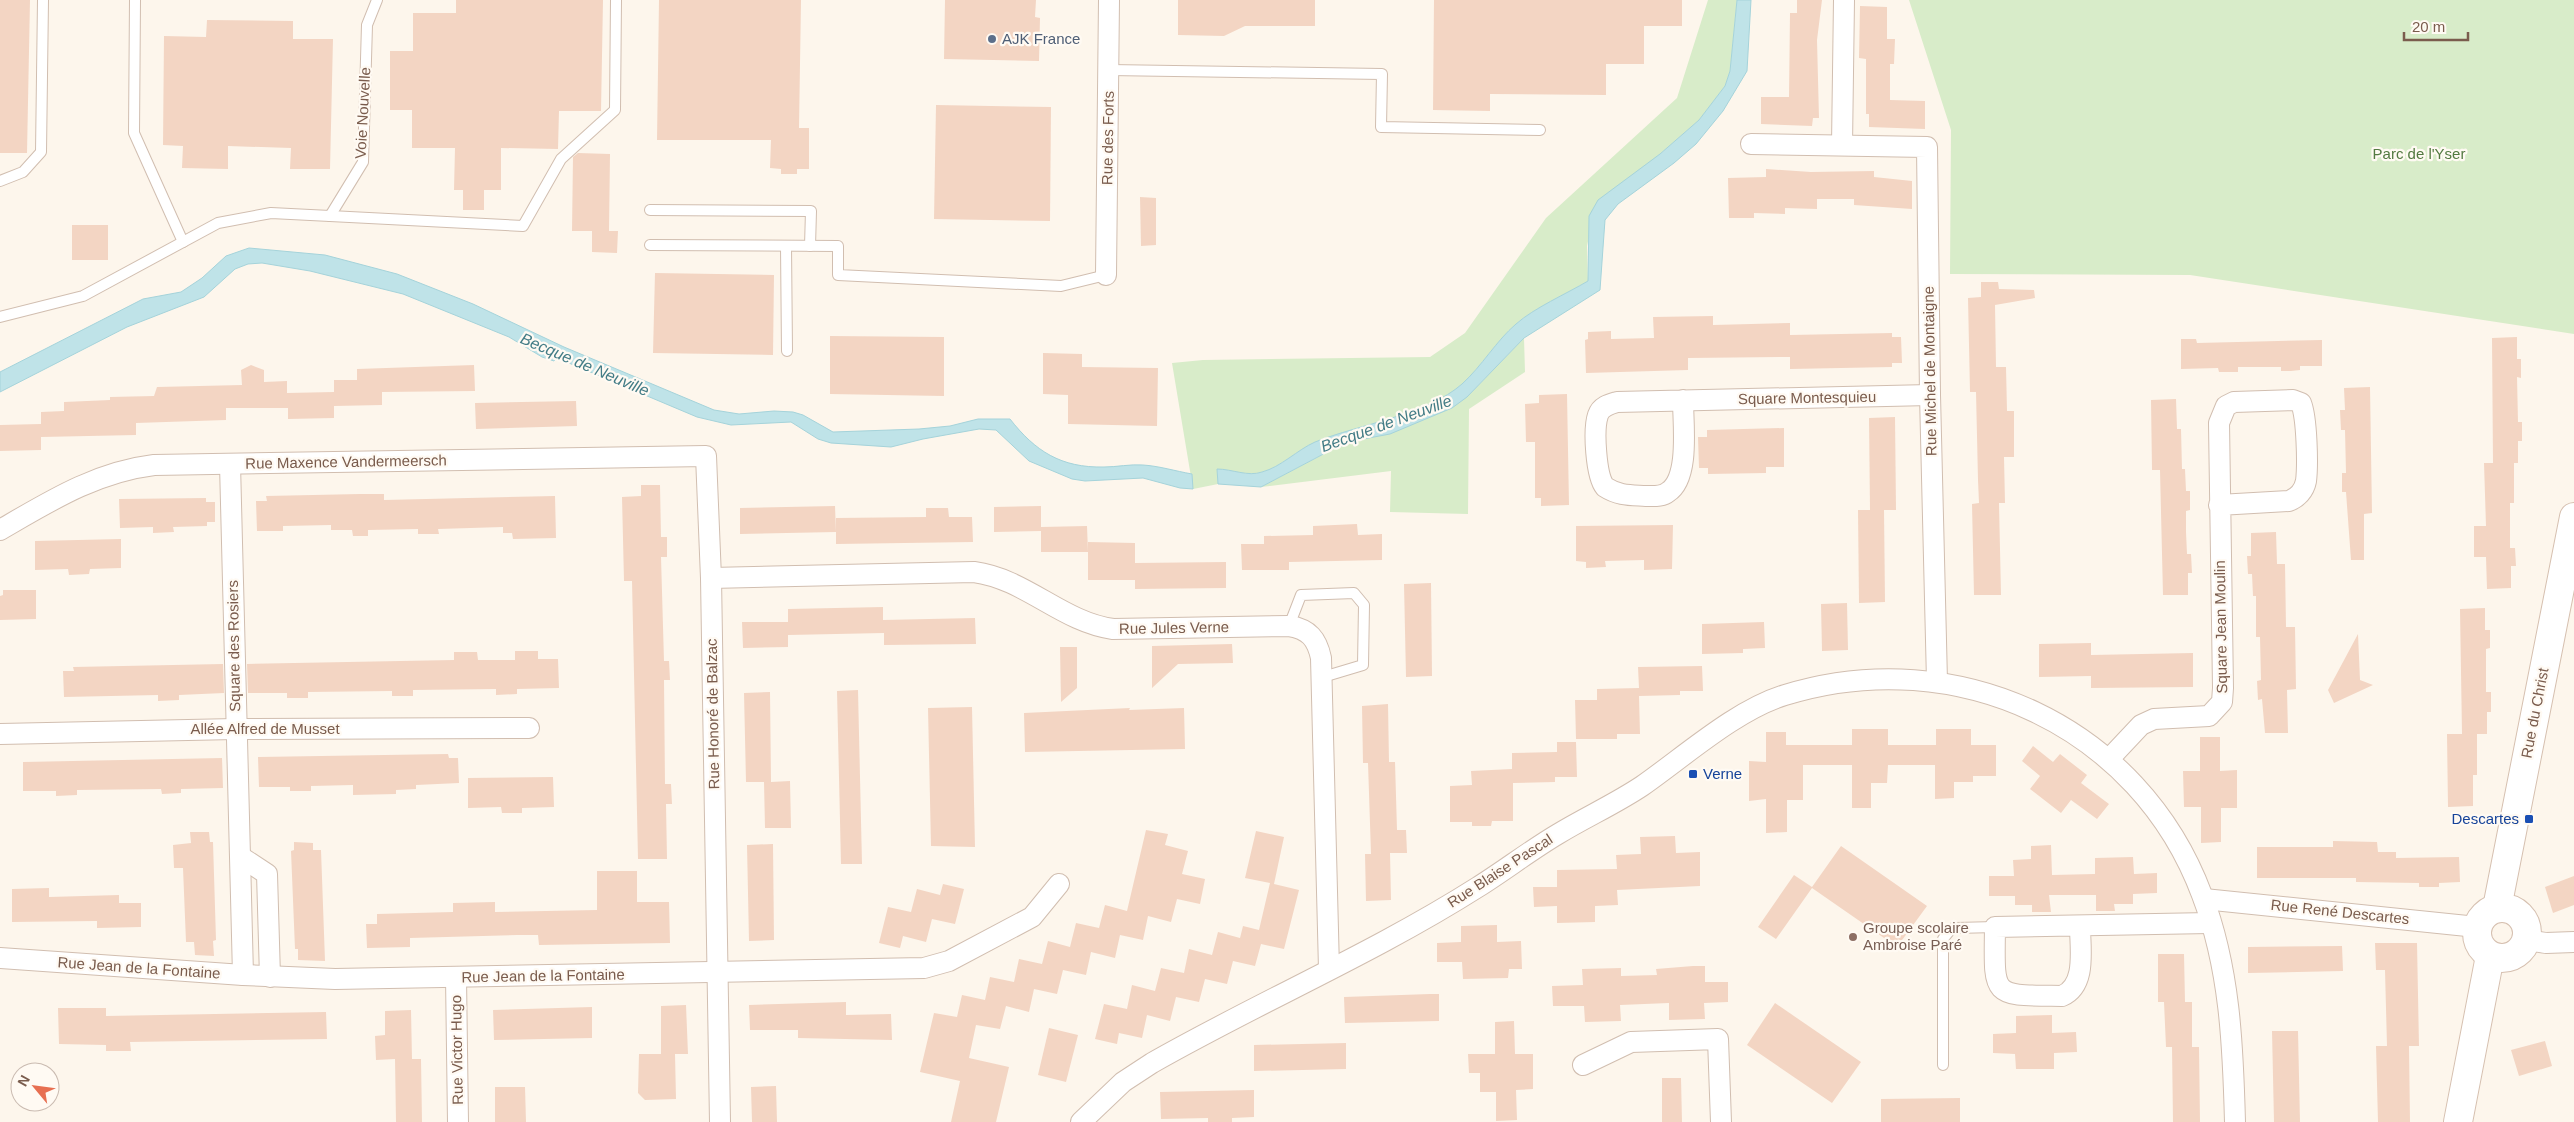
<svg xmlns="http://www.w3.org/2000/svg" width="2574" height="1122" viewBox="0 0 2574 1122" font-family="Helvetica,sans-serif">
<rect width="100%" height="100%" fill="#fdf6ec"/>
<g fill="#d8ecc9">
<path d="M1708,0H1737L1730,71L1725,86L1699,120L1589,216L1590,232L1587,246L1588,281C1567,294 1534,308 1516,324C1496,341 1482,366 1462,384C1425,417 1361,423 1315,443C1296,450 1281,467 1262,472C1247,477 1232,469 1217,470L1218,484L1193,489L1172,363L1203,360L1430,357L1465,333L1546,218L1677,98Z"/>
<path d="M1909,0H2574V334L2190,275L1950,274L1951,130Z"/>
<path d="M1524,338L1525,372L1469,409L1468,514L1390,512L1391,471L1261,487L1333,449L1467,397Z"/>
</g>
<g fill="#bfe3e8" stroke="#a5d3da">
<path d="M1737,0H1751L1747,71L1723,111L1696,144L1674,163L1618,204L1605,220L1600,290L1524,338L1467,397L1452,408L1390,434L1358,440L1333,449L1261,487L1218,484L1217,469C1232,469 1248,477 1262,472C1281,467 1297,450 1315,442C1360,424 1427,415 1462,384C1482,366 1496,341 1516,324C1534,308 1566,294 1588,281L1589,216L1598,200L1660,154L1699,120L1725,86L1730,71Z"/>
<path d="M249,248L325,255L397,274L473,304L564,347L714,410L739,414L774,411L793,412L803,415L833,432L919,429L950,426L978,419H1010C1035,451 1061,468 1104,467C1117,467 1130,464 1143,465C1159,466 1175,471 1192,474L1193,489L1180,488L1143,478L1085,481L1072,479L1029,461L996,430L979,429L923,439L891,447L831,443L818,439L791,422L731,425L697,417L557,358L554,361L542,357L509,337L403,294L310,271L262,263L248,264L235,269L204,297L127,327L0,392V372L143,299L181,292L202,278L226,256Z"/>
</g>
<g fill="#f3d5c3">
<path d="M0,0H30L27,153H0Z"/>
<path d="M456,0H603L601,111H559L558,149L501,148V190H484V210H463V190H454L455,148H412V110H390V51H413V13H456Z"/>
<path d="M659,0H801L799,128H809V169H797V174H781V169L770,168L771,140H657Z"/>
<path d="M945,0H1036L1035,17L1040,18L1039,61L944,59Z"/>
<path d="M1178,0H1315V26H1245L1224,36L1178,35Z"/>
<path d="M1434,0H1682V26H1644V64H1606V95L1490,94V111L1433,110Z"/>
<path d="M1797,0H1822L1817,40L1819,118H1813L1812,126L1761,124V97H1789L1790,13H1797Z"/>
<path d="M1860,6L1887,7V39H1895L1894,64H1890V100L1925,101V129L1869,127V114H1866V59L1859,58Z"/>
<path d="M207,20L293,21V39H333L330,169H290L291,148L228,146V169L182,168L183,146L163,145L164,36L206,37Z"/>
<path d="M936,105L1051,107L1050,221L934,219Z"/>
<path d="M578,153L610,154L609,231H618L617,253L592,252V231H572L573,157Z"/>
<path d="M1766,169L1811,172L1874,171V177L1912,181V209L1854,205V199H1817V209L1785,208V214L1754,213V218H1729L1728,178L1766,177Z"/>
<path d="M1140,197L1156,198V245L1141,246Z"/>
<rect x="72" y="225" width="36" height="35"/>
<path d="M655,273L774,275L773,355L653,353Z"/>
<path d="M1981,282H1998L1999,289L2034,290L2035,298L1995,305L1996,367H2006L2007,411H2014V457H2004L2005,503H1999L2001,595H1974L1972,504L1979,503L1978,480L1976,392H1970L1968,298L1981,297Z"/>
<path d="M1713,316V325L1790,323V335L1892,333V337H1901L1902,363H1892V367L1790,369V357L1688,358V370L1586,373L1585,340L1588,339V332L1611,331V339L1654,338L1653,317Z"/>
<path d="M830,336L944,337V396L830,394Z"/>
<path d="M2517,337V359H2521V378L2517,377L2518,422H2522V441H2518V463H2514V503H2510V548H2515L2516,566H2511V588L2487,589L2486,557H2474V526H2486L2484,463H2493L2492,338Z"/>
<path d="M2181,339H2196L2197,343L2322,340V366H2300V370L2291,371H2281V367H2238V372H2219L2218,368L2181,369Z"/>
<path d="M1043,353L1082,354V367L1158,368L1157,426L1068,424V395L1043,394Z"/>
<path d="M251,365L264,370V382L287,381V393L334,392V380H357V369L474,365L475,391L382,392V405L334,406V418L288,419V404V408H226V420L136,423V435L41,437V450L0,451V425L41,424V412L64,411V402L110,400V397L154,396L157,387L242,385L241,370Z"/>
<path d="M2370,387L2372,513L2364,514V560H2351L2346,492H2342V473H2346L2345,430H2341L2340,410H2345L2344,388Z"/>
<path d="M1567,394L1569,505L1541,506V498H1535V442H1526L1525,404L1539,403V395Z"/>
<path d="M2176,399L2177,429H2181L2182,469H2185L2186,491H2190V510L2186,511V532L2187,554H2191L2192,573H2188V595H2163L2160,470H2152L2151,400Z"/>
<path d="M576,401L577,426L476,429L475,403Z"/>
<path d="M1895,417L1896,510H1870L1869,418Z"/>
<path d="M1784,428V467H1766V473L1708,474V468H1699L1698,437H1707V430Z"/>
<path d="M641,485H660L661,537H667V557H661L664,661H669L670,680H664L665,784H671L672,804H666L667,859H638L632,581H624L622,497L641,496Z"/>
<path d="M360,494H384V500L555,496L556,538L513,539L512,533H503V527L438,529L439,534H418V529L368,530V536H353L352,530H331V525L283,526V531H257L256,501H267L266,496Z"/>
<path d="M206,498V502H215V522H207V526L173,527L174,532L153,533V527L120,528L119,499Z"/>
<path d="M835,506L836,532L740,534V508Z"/>
<path d="M1041,506V527L1087,526L1088,552H1041V531L994,532V507Z"/>
<path d="M926,508H948L949,517H972L973,542L836,544V518L926,517Z"/>
<path d="M1858,510H1884L1885,602L1859,603Z"/>
<path d="M1357,524L1358,535L1382,534V560L1289,562V570H1242L1241,544H1264V536L1313,535V526Z"/>
<path d="M1673,525L1672,569L1644,570V560L1605,561L1606,567L1586,568V562L1576,561V526Z"/>
<path d="M2276,532L2277,564H2285L2286,627H2295L2296,689L2287,690L2288,733H2265L2262,699L2258,700L2257,681L2261,680L2260,637H2256V596H2253L2252,574H2248L2247,556H2251V533Z"/>
<path d="M121,539V568L90,569L89,574L69,575L68,569L35,570V541Z"/>
<path d="M1088,542L1135,543V563L1226,562V588L1135,589V580H1088Z"/>
<path d="M1431,583L1432,676L1406,677L1404,584Z"/>
<path d="M3,590H36V619L0,620V596L3,595Z"/>
<path d="M1847,603L1848,650L1822,651L1821,604Z"/>
<path d="M883,607V620L975,618L976,644L884,645V633L788,635V609Z"/>
<path d="M2485,608V630H2490V648L2486,649V692H2491V712H2487V734H2462L2460,609Z"/>
<path d="M742,622H788V647L743,648Z"/>
<path d="M1764,622L1765,648L1743,649V653L1702,654V624Z"/>
<path d="M2358,634L2360,680L2373,685L2334,703L2328,690Z"/>
<path d="M2091,643V655L2193,653V687L2091,688V676L2039,677V644Z"/>
<path d="M1232,644L1233,663L1178,664L1152,688V646Z"/>
<path d="M1060,647H1077V688L1061,702Z"/>
<path d="M515,651H538V659H558L559,688L517,689V694L496,695V689L413,690V696H392V691L308,692V698H287V693H248L247,664L454,660V652H477L478,660H515Z"/>
<path d="M223,664L224,693L179,695V700L158,701V695L64,697L63,671H74L73,667Z"/>
<path d="M1702,666L1703,691H1680V695L1639,696L1640,734H1617V739H1576L1575,700H1597V689L1639,688L1638,667Z"/>
<path d="M858,690L862,864H841L837,691Z"/>
<path d="M770,692L771,782L790,781L791,828H765L764,782H746L744,693Z"/>
<path d="M1388,704L1389,762H1395L1397,830H1406L1407,853H1390L1391,900L1366,901L1365,854H1371L1368,763H1363L1362,706Z"/>
<path d="M972,707L975,847L931,846L928,708Z"/>
<path d="M1130,708L1129,710L1184,708L1185,749L1025,752L1024,713Z"/>
<path d="M1852,729H1888V745H1936V729H1971V745H1996V776H1973V782H1954V798L1935,799V765H1888L1887,783H1871V808H1852V765H1803V800H1787V832L1766,833V799L1749,801V761L1766,762V732H1786V745H1852Z"/>
<path d="M2447,734H2477V775H2473V806L2448,807Z"/>
<path d="M2200,737H2220V771L2237,770V808H2221V842L2201,843V807H2184L2183,771H2200Z"/>
<path d="M1557,742H1576L1577,777H1555V782L1513,783V821H1492L1491,826H1472V822H1450V786L1472,785L1471,771L1512,769V753L1557,752Z"/>
<path d="M2033,746L2053,762L2060,754L2087,775L2081,783L2109,804L2097,819L2071,800L2061,813L2030,789L2040,776L2022,761Z"/>
<path d="M448,754L449,758H458L459,783L416,785V789L396,790V794L353,795V785L311,786V791H290V787H259L258,757Z"/>
<path d="M222,758L223,788L181,789V793L162,794L161,789L77,790V795L56,796V791H23V762Z"/>
<path d="M553,777L554,807L522,808V813H502L501,807L468,808V778Z"/>
<path d="M1146,830L1168,834L1165,845L1188,851L1182,874L1205,879L1200,904L1177,899L1171,922L1148,916L1143,940L1120,935L1115,958L1091,952L1086,975L1063,970L1057,994L1034,989L1029,1012L1006,1006L1000,1029L976,1025L969,1058L1009,1067L996,1122H951L960,1081L920,1072L934,1013L957,1017L962,995L985,1000L990,977L1014,982L1019,959L1042,964L1048,941L1070,947L1076,923L1099,928L1105,905L1127,911Z"/>
<path d="M1256,831L1284,837L1274,884L1299,890L1284,949L1261,944L1255,966L1233,961L1227,984L1205,979L1199,1002L1176,997L1170,1021L1147,1015L1142,1038L1119,1033L1117,1044L1095,1039L1104,1004L1127,1009L1132,985L1155,991L1161,968L1184,973L1189,949L1212,955L1218,932L1240,938L1243,926L1259,930L1270,883L1245,878Z"/>
<path d="M190,832H209L210,842H213L216,940L213,941L214,956L195,955L194,942H186L183,868H174L173,845L191,843Z"/>
<path d="M1675,836L1676,853L1700,852V886L1617,890L1618,905L1595,906V922L1557,923V906L1534,907L1533,887H1557V870L1617,869L1616,855L1641,854L1640,837Z"/>
<path d="M2333,841L2377,842L2378,852H2396V858L2459,857L2460,882L2439,883V887H2419V883L2356,882V878H2257V847H2333Z"/>
<path d="M294,842L313,843V850H321L325,961L298,960V949H295L291,851L294,850Z"/>
<path d="M773,844L774,940L749,941L747,845Z"/>
<path d="M2051,845L2052,875L2095,874V858L2133,857L2134,874L2157,873V893L2133,894V904H2114L2115,911H2096V895H2049L2051,912H2032V905H2015V896H1989V876H2014L2013,860L2031,859V846Z"/>
<path d="M1841,846L1927,906L1897,947L1812,888L1776,939L1758,927L1794,875L1812,887Z"/>
<path d="M597,871H637V902H669L670,943L539,945L538,935H517L410,938V947L367,948L366,924H377V914L453,912V903L495,902V912L597,910Z"/>
<path d="M2574,876V905L2553,913L2545,887Z"/>
<path d="M943,884L964,889L955,924L932,919L926,942L903,936L900,948L879,943L888,907L911,912L917,889L940,895Z"/>
<path d="M49,888V897L119,895V903H141V927L97,928V921L12,922V889Z"/>
<path d="M1497,925V942L1521,941L1522,969H1509L1508,978L1463,979L1462,962H1437V943L1461,942V926Z"/>
<path d="M2375,943H2417L2419,1046H2409L2410,1122H2378L2376,1046H2387L2385,970H2376Z"/>
<path d="M2342,946L2343,971L2248,973V947Z"/>
<path d="M2158,954H2184L2185,1002H2192V1047H2199L2200,1122H2173L2172,1047H2166L2164,1002H2158Z"/>
<path d="M1693,966H1705V982H1728V1002L1704,1003L1705,1019L1669,1020V1003L1620,1005L1621,1021L1585,1022L1584,1006H1553L1552,986L1583,985L1582,969L1621,968V976L1657,975L1656,969Z"/>
<path d="M1430,994H1439V1021L1345,1023L1344,997Z"/>
<path d="M846,1002V1015L891,1014L892,1040L798,1038V1030H750L749,1005Z"/>
<path d="M1775,1003L1861,1062L1832,1103L1747,1045Z"/>
<path d="M686,1005L688,1054H675L676,1099L645,1100L638,1093L639,1054H661V1006Z"/>
<path d="M592,1007V1038L494,1040L493,1010Z"/>
<path d="M58,1008H106V1016L326,1012L327,1039L130,1042L131,1051H106V1045L59,1044Z"/>
<path d="M411,1010L412,1059H421L422,1122H396L395,1059L376,1060L375,1036L385,1035V1011Z"/>
<path d="M2052,1015V1033L2076,1032L2077,1052L2054,1053V1069H2016L2015,1054L1993,1053V1034L2016,1033V1016Z"/>
<path d="M1514,1021L1515,1054H1533V1089L1516,1090L1517,1120L1496,1121V1092H1480V1073H1469L1468,1054H1495V1022Z"/>
<path d="M1049,1028L1078,1035L1066,1082L1038,1075Z"/>
<path d="M2272,1031H2298L2300,1122H2274Z"/>
<path d="M2545,1041L2552,1066L2519,1076L2511,1050Z"/>
<path d="M1346,1043V1069L1254,1071V1045Z"/>
<path d="M1662,1078H1681L1682,1122H1662Z"/>
<path d="M776,1086L777,1122H752L751,1087Z"/>
<path d="M495,1087H525L526,1122H495Z"/>
<path d="M1254,1090V1117L1232,1118V1122H1208V1118L1161,1119L1160,1092Z"/>
<path d="M1960,1098V1122H1881V1099Z"/>
</g>
<g fill="none" stroke-linecap="round" stroke-linejoin="round">
<defs>
<g id="lane">
<path d="M135,0L134,133L183,242"/>
<path d="M1109,70L1382,74L1381,127L1540,130"/>
<path d="M0,181L23,172L41,152L43,0"/>
<path d="M650,210L811,211L810,246"/>
<path d="M330,216L523,226L561,159L615,110L616,0"/>
<path d="M650,245L838,246V275L1061,286L1106,275"/>
<path d="M786,246L787,351"/>
<path d="M0,317L83,296L218,223L271,213L330,216L363,162L367,25L377,0"/>
<path d="M1289,626L1301,595L1354,593L1364,605L1363,665L1323,677"/>
<path d="M1943,1065V939L1951,929L1956,928L1995,927"/>
</g>
<g id="street">
<path d="M1751,144L1927,147L1930,395L1937,681"/>
<path d="M1842,145L1844,0"/>
<path d="M1106,275L1109,0"/>
<path d="M1683,400C1683,424 1690,478 1668,492C1662,497 1654,496 1646,496C1631,495 1619,496 1605,487C1596,476 1593,430 1598,415C1601,406 1610,404 1617,402L1930,395"/>
<path d="M230,464L243,975"/>
<path d="M0,530C50,501 96,472 154,465L706,456L711,578L720,1122"/>
<path d="M711,578L974,572C1026,579 1062,622 1113,629L1289,626C1309,629 1317,639 1321,658L1329,969"/>
<path d="M0,734L235,729L529,728"/>
<path d="M2109,759L2141,725L2154,719L2209,716L2222,702L2223,688L2219,423L2226,406L2234,402L2293,400L2301,403C2307,418 2308,465 2306,481C2304,491 2297,498 2289,501L2219,505"/>
<path d="M241,857L267,874L270,977"/>
<path d="M2204,899L2477,927"/>
<path d="M2080,926C2080,949 2087,985 2062,996C1991,995 1994,999 1995,927L2210,923"/>
<path d="M2527,940L2546,943L2574,942"/>
<path d="M0,958L243,975L335,979L924,968L949,961L1032,917L1059,884"/>
<path d="M456,977L458,1122"/>
<path d="M1583,1065L1631,1042L1718,1039L1721,1122"/>
<path d="M1081,1122L1123,1082L1152,1063C1259,1002 1374,953 1478,887C1505,870 1531,850 1558,834C1586,817 1615,804 1642,786C1685,756 1736,710 1785,695C1957,642 2139,726 2202,895C2230,968 2233,1046 2235,1122"/>
</g>
<g id="secondary">
<circle cx="2502" cy="933" r="25"/>
<path d="M2497,908L2574,517"/>
<path d="M2458,1122L2490,956"/>
</g>
</defs>
<use href="#lane" stroke="#d1beb0" stroke-width="12"/>
<use href="#street" stroke="#d1beb0" stroke-width="22"/>
<use href="#secondary" stroke="#d6c0b0" stroke-width="30"/>
<use href="#lane" stroke="#fff" stroke-width="10"/>
<use href="#street" stroke="#fff" stroke-width="20"/>
<use href="#secondary" stroke="#fff" stroke-width="28"/>
</g>
<circle fill="#5c6f8a" stroke="#fffaf3" stroke-width="2" cx="992" cy="39" r="5"/>
<g fill="#1a4fb4" stroke="#fffaf3" stroke-width="2">
<rect x="1688" y="769" width="10" height="10" rx="2.5"/>
<rect x="2524" y="814" width="10" height="10" rx="2.5"/>
</g>
<circle fill="#8d6e63" stroke="#fffaf3" stroke-width="2" cx="1853" cy="937" r="5"/>
<g text-anchor="middle" stroke-width="4.5" stroke-linejoin="round" paint-order="stroke">
<g font-size="15" fill="#4e5e75" stroke="#fffaf3" text-anchor="start">
<text x="1002" y="44">AJK France</text>
</g>
<g font-size="15" fill="#7a5c4d" stroke="#fffaf3">
<text transform="translate(363 113) rotate(-87)" y="5">Voie Nouvelle</text>
<text transform="translate(1108 138) rotate(-89)" y="5">Rue des Forts</text>
<text transform="translate(1930 371) rotate(-91)" y="5">Rue Michel de Montaigne</text>
<text transform="translate(1807 398) rotate(-1)" y="5">Square Montesquieu</text>
<text transform="translate(346 462) rotate(-1)" y="5">Rue Maxence Vandermeersch</text>
<text transform="translate(2221 627) rotate(-91)" y="5">Square Jean Moulin</text>
<text transform="translate(1174 628) rotate(-1)" y="5">Rue Jules Verne</text>
<text transform="translate(234 646) rotate(-91)" y="5">Square des Rosiers</text>
<text transform="translate(2535 713) rotate(-79)" y="5">Rue du Christ</text>
<text transform="translate(713 714) rotate(-91)" y="5">Rue Honoré de Balzac</text>
<text x="265" y="734">Allée Alfred de Musset</text>
<text transform="translate(1500 871) rotate(-33)" y="5">Rue Blaise Pascal</text>
<text transform="translate(2340 912) rotate(6)" y="5">Rue René Descartes</text>
<text transform="translate(139 968) rotate(4)" y="5">Rue Jean de la Fontaine</text>
<text transform="translate(543 976) rotate(-1)" y="5">Rue Jean de la Fontaine</text>
<text transform="translate(457 1050) rotate(-91)" y="5">Rue Victor Hugo</text>
</g>
<g font-size="15" fill="#537a41" stroke="#fffaf3">
<text x="2419" y="159">Parc de l'Yser</text>
</g>
<g font-size="15" fill="#164399" stroke="#fffaf3" text-anchor="start">
<text x="1703" y="779">Verne</text>
<text x="2519" y="824" text-anchor="end">Descartes</text>
</g>
<g font-size="15" fill="#785e54" stroke="#fffaf3" text-anchor="start">
<text x="1863" y="933">Groupe scolaire<tspan x="1863" dy="17">Ambroise Paré</tspan></text>
</g>
<g font-size="16" font-style="italic" fill="#437c86" stroke="#fffaf3">
<text transform="translate(585 364) rotate(23)" y="6">Becque de Neuville</text>
<text transform="translate(1386 423) rotate(-20)" y="6">Becque de Neuville</text>
</g>
</g>
<g transform="translate(35 1087) rotate(299)"><circle r="24" fill="#fffaf3" stroke="#cabbb1"/>
<path d="M0-4L9 19L0 12L-9 19Z" fill="#e76f51"/>
<text y="-8" font-size="14" font-weight="bold" text-anchor="middle" fill="#7a5c4d">N</text>
</g>
<path d="M2404 32v8h64v-8" fill="none" stroke="#7a5c4d" stroke-width="2.5"/>
<text x="2412" y="32" font-size="15" fill="#7a5c4d" stroke="#fffaf3" stroke-width="4" paint-order="stroke">20 m</text>
</svg>
